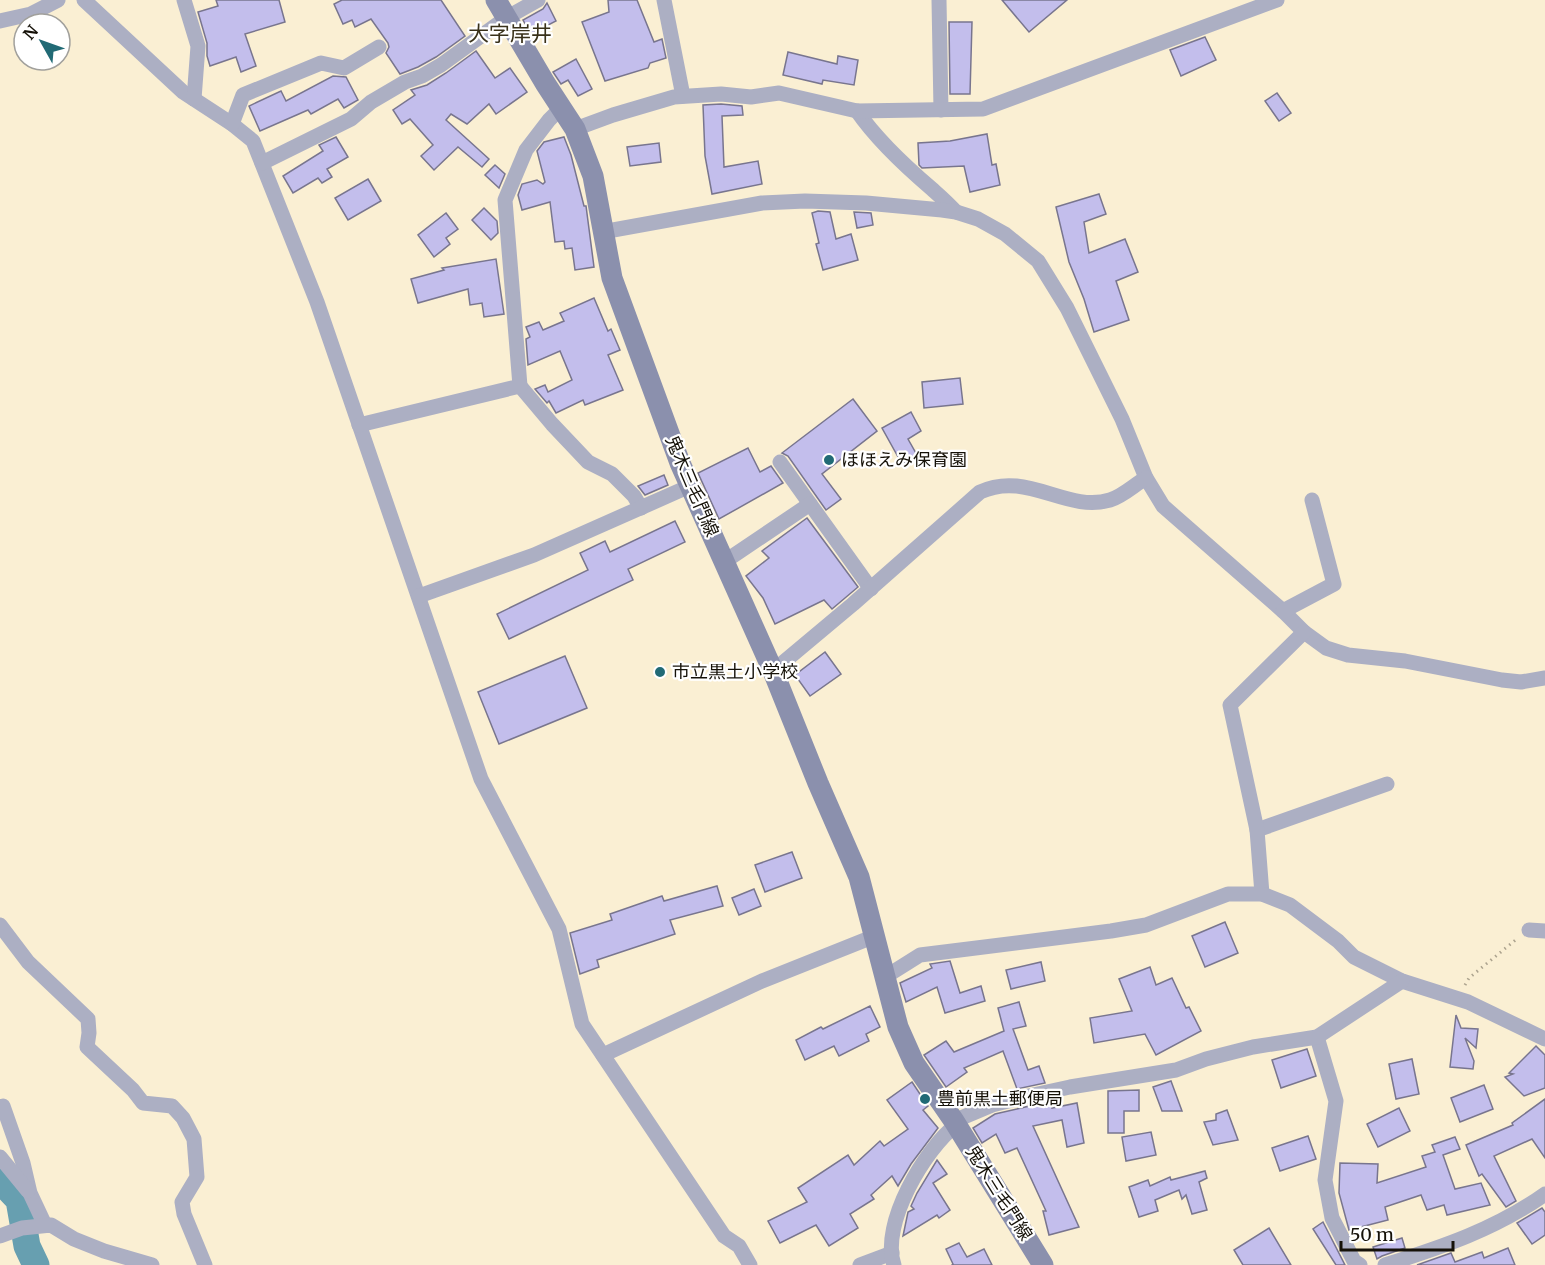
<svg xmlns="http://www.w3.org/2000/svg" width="1545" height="1265" viewBox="0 0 1545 1265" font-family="Merriweather,'Noto Sans JP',serif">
<rect width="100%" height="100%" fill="#faefd3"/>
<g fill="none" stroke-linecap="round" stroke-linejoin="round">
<path stroke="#679fb0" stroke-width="27" d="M0,1180L19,1200L27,1246L36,1265"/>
</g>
<g fill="#c3beec" stroke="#78758e" stroke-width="1.5">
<path d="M216,0H279L285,22L245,34L256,66L241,72L236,57L210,66L207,56V43L198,12L218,6Z"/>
<path d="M342,0H441L465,36L436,57L418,67L400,74L386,53L389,47L388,43L371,19L355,27L352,20L343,24L334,4Z"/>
<path d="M608,0H637L654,42L662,39L666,58L650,63L648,68L605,81L582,22L609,12Z"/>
<path d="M1002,0H1067L1029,32Z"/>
<path d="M547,3L556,21L531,34L523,20L543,9Z"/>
<path d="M949,22H972L970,94H950Z"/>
<path d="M1205,37L1216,60L1181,76L1170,50Z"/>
<path d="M476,51L495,78L510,68L527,92L496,114L489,104L467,124L451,114L446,120L489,159L482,167L458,147L434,170L421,156L433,145L410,119L402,124L393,110L415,95L411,90L427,85L446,73Z"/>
<path d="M788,52L837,64L838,56L858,60L854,85L823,80L822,84L783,75Z"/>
<path d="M576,59L592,89L578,96L568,80L561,84L553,72Z"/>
<path d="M333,76L346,77L358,100L344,108L338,99L311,114L308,110L260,131L249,106L281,91L286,101Z"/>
<path d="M1277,93L1291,113L1279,121L1265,101Z"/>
<path d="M721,104L742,106L743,115L722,116L724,167L758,161L762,184L712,194L705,156L703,105Z"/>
<path d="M987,134L992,165L996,164L1000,185L970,192L964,166L922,168L919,165L918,143L950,141Z"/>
<path d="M336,137L348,157L327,169L332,177L322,183L318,178L293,193L283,176L323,151L319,145Z"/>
<path d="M564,137L571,155L584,206H586L594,267L575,270L572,248L565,249L564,241L555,242L550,202L522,210L518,195L522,184L537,180L543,184L545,182L537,151L544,142Z"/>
<path d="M659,143L661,162L630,166L627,147Z"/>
<path d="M495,165L505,174L499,188L485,175Z"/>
<path d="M368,179L381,201L348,220L335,198Z"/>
<path d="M1099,194L1106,214L1084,222L1089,253L1125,239L1138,272L1116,281L1129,320L1094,332L1084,299L1069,262L1056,207Z"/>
<path d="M484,208L497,221L498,233L491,240L472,220Z"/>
<path d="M818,211L830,212L836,239L851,234L858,260L823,270L816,244L819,243L812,213Z"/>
<path d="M854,212L871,213L873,225L857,228Z"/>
<path d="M446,213L458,229L446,238L450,244L434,257L418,235Z"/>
<path d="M496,259L504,314L484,317L482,303L470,305L468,289L418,303L411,279L444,270L442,268Z"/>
<path d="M594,298L608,331L611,329L620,350L608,355L623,390L585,405L583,400L556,413L549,401L547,403L535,389L545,385L548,392L572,380L560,351L528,365L526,339L530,337L526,327L539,322L543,330L564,321L560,313Z"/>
<path d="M960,378L963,404L924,408L922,382Z"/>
<path d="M853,399L877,431L822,474L841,499L826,510L788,456L782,453Z"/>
<path d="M911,412L921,431L908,439L917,455L902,464L882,428Z"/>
<path d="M748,448L760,472L771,466L783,483L719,519L698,473Z"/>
<path d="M664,475L668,485L645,495L638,486Z"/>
<path d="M807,518L858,587L832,609L824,600L775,624L763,598L746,576L769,558L762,551Z"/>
<path d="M675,521L685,542L628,569L633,580L509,639L497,614L588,570L580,553L605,541L610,552Z"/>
<path d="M825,652L841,674L810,696L795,675Z"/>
<path d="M565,656L587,708L499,744L478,692Z"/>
<path d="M792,852L802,878L765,892L755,865Z"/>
<path d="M717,886L723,906L670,920L675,934L597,960L599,967L580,974L570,933L612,920L610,914L662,896L664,901Z"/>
<path d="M754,889L761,906L739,915L732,898Z"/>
<path d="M1225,922L1238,953L1205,967L1192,936Z"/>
<path d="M950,961L960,993L981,986L985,1001L945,1013L937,987L906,1002L900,983L932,968L930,964Z"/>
<path d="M1041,962L1045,981L1011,989L1006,970Z"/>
<path d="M1150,967L1156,985L1172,978L1186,1008L1189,1007L1201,1031L1156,1055L1145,1034L1094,1043L1090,1018L1132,1011L1119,979Z"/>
<path d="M1019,1002L1026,1026L1013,1029L1028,1070L1039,1066L1045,1083L1017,1089L1003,1051L964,1068L967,1072L946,1087L924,1055L946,1041L954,1052L1004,1031L998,1008Z"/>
<path d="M870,1006L880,1027L866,1034L869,1041L839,1056L834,1046L805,1060L796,1040L821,1027L823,1029Z"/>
<path d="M1456,1015L1461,1028L1478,1029L1476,1048L1465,1038L1474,1061L1473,1069L1450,1067Z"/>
<path d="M1536,1046L1545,1055V1088L1524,1096L1505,1077L1513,1074L1509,1073Z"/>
<path d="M1307,1049L1316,1076L1281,1088L1272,1060Z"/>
<path d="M1412,1059L1419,1094L1396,1099L1389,1064Z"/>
<path d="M1171,1081L1182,1111H1162L1153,1087Z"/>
<path d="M912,1082L928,1106L923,1110L938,1128L911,1164L898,1186L892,1176L871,1195L874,1199L850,1214L858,1228L829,1246L816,1225L780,1243L768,1221L807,1202L798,1188L848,1155L854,1165L880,1141L884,1146L908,1129L887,1100Z"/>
<path d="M1484,1085L1493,1109L1460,1122L1451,1098Z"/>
<path d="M1139,1090V1111H1124V1133H1108V1091Z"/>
<path d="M1545,1099V1158L1532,1139L1494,1156L1516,1201L1506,1207L1482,1174L1479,1176L1466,1145L1513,1125L1512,1123Z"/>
<path d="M1051,1101L1052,1108L1077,1103L1084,1143L1067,1147L1062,1120L1033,1126L1079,1227L1049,1235L1043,1211H1046L1017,1148L1005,1153L996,1134L982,1143L973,1128L995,1114Z"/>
<path d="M1399,1108L1410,1131L1378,1147L1367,1124Z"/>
<path d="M1227,1110L1238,1140L1213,1145L1204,1122L1216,1120V1114Z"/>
<path d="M1151,1132L1156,1155L1126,1161L1122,1137Z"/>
<path d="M1308,1136L1316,1159L1280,1171L1272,1148Z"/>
<path d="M1455,1137L1460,1149L1443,1155L1455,1189L1481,1183L1490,1205L1447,1215L1444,1205L1427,1210L1421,1195L1385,1207L1388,1220L1349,1230L1339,1193L1340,1163L1378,1164L1377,1183L1426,1167L1422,1156L1435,1152L1432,1145Z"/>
<path d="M937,1160L947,1174L933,1183L950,1210L939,1218L937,1215L903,1236L908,1212L914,1209L911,1206L917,1193Z"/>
<path d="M1205,1171L1207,1178L1199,1182L1207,1210L1192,1214L1186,1195L1182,1199L1179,1190L1155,1200L1158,1211L1139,1217L1129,1187L1148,1180L1150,1186L1170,1177L1171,1180Z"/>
<path d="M1542,1208L1545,1212V1235L1532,1244L1517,1223Z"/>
<path d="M1323,1222L1345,1265H1336L1313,1229Z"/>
<path d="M1269,1228L1291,1265H1243L1234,1250Z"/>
<path d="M1402,1238L1405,1248L1382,1256L1377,1259L1373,1247Z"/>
<path d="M959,1243L967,1257L984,1249L992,1265H952L953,1264L946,1249Z"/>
<path d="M1508,1248L1515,1265H1417L1451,1253L1455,1262L1482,1252L1484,1258Z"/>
</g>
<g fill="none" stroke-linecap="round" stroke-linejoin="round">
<path stroke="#aca38e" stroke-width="3" stroke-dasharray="1.5 4.5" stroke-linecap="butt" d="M1465,985L1469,978L1518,938"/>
<g stroke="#acafc3" stroke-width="15">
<path d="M84,0L183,92L232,124L253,141L317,302L481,779L559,929L582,1024L724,1236L739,1246L750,1265"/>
<path d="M184,0L198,46L194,99"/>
<path d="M664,0L683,96"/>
<path d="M939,0L941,110"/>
<path d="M0,21L31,14L58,0"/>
<path d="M857,111C877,140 905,166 932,189C941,197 948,203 956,212"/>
<path d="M232,124L243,95L321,63L344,68L379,47"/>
<path d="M575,129L613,115L674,97L721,94L751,97L779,93L857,111L983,109L1277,0"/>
<path d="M262,163L351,119L371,102L405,82L422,76L441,65L506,18L538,0"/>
<path d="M602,232L762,203L805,201L866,203L942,210L956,212L978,219L1005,234L1038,261L1067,308L1122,419L1146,478L1163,506L1283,611L1304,632L1326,648L1348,655L1405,661L1502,680L1521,682L1545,678"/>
<path d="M520,386L552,424L588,462L612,474L634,496L641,508"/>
<path d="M359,425L520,386L505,200L526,150L549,120L561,108"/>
<path d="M780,462L871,589"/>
<path d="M724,562L810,504"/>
<path d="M419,596L534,555L690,486"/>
<path d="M1283,611L1334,584L1312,500"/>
<path d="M773,671L853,604L980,492C1027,470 1066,513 1110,500C1123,496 1134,485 1146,478"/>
<path d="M1257,830L1387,784"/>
<path d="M1262,894L1257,830L1230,705L1304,632"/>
<path d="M0,925L28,962L88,1019L89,1033L87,1047L133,1090L143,1103L172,1106L183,1118L194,1139L197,1177L182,1202L184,1214L205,1265"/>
<path d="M1529,930L1545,931"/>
<path d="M885,977L920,955L1111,931L1146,925L1228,894H1262L1290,905L1338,941L1354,957L1402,981L1468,1002L1545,1039"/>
<path d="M1317,1037L1336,1101L1325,1180L1332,1218L1354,1261L1360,1265"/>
<path d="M603,1055L762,981L875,936"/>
<path d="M3,1106L23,1163L30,1193L45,1225"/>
<path d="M954,1121L992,1105L1024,1097L1070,1087L1176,1070L1206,1059L1253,1047L1317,1037L1402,981"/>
<path d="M0,1157L28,1191"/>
<path d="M0,1236L22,1228L51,1225L74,1239L104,1251L152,1265"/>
<path d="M860,1265L892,1253"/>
<path d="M894,1265C880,1224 925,1149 956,1125"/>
<path d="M1385,1265C1442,1247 1496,1229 1545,1194"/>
</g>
<path stroke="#8b90ad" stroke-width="21" d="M496,0L545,83L575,129L593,176L612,278L680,463L773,671L818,783L859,877L898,1027L914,1063L954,1121L1043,1265"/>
</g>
<g fill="#216a75" stroke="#fff" stroke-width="2">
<circle cx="829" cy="460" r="6"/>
<circle cx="660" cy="672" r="6"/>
<circle cx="925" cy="1099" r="6"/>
</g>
<g text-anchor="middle" stroke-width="4.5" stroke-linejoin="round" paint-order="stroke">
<g font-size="18" fill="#151108" stroke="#fff" text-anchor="start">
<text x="841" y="466">ほほえみ保育園</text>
<text x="672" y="678">市立黒土小学校</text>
<text x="937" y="1105">豊前黒土郵便局</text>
</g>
<g font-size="18" fill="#151108" stroke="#fff">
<text transform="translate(692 486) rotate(67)" y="6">鬼木三毛門線</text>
<text transform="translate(999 1193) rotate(58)" y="6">鬼木三毛門線</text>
</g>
<g font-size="21" fill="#39311a" stroke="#fff">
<text x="510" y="41">大字岸井</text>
</g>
</g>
<g transform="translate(42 42) rotate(310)"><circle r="28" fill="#ffffff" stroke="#a1a09c" stroke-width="1.5"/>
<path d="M0-4.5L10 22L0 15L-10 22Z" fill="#216a75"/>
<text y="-9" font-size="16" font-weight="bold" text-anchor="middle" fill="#151108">N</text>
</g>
<path d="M1341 1241v9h112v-9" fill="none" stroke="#151108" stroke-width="3"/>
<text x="1350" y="1241" font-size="18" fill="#151108" stroke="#ffffff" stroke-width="4.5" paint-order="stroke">50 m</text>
</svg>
